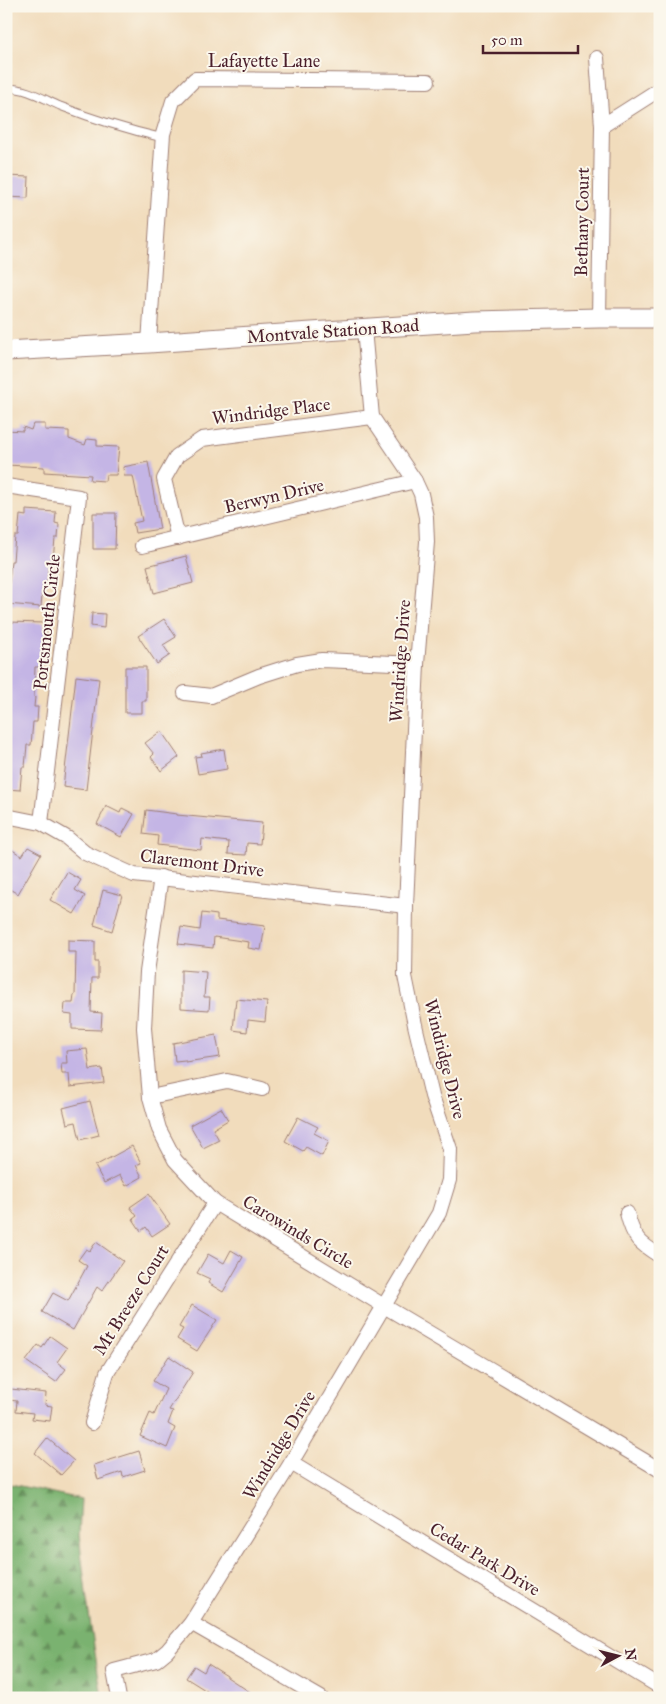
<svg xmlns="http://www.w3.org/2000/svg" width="666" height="1704" viewBox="0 0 666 1704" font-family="'IM FELL Great Primer',serif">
<defs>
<pattern id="forest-firs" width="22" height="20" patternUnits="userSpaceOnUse" patternTransform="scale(1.25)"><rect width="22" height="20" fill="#7ab26f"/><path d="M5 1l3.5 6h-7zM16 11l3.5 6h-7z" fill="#66905b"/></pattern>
</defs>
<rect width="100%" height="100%" fill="#fbf7ec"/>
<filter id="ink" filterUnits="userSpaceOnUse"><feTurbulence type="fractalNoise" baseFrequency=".02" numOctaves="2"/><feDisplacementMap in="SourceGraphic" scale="10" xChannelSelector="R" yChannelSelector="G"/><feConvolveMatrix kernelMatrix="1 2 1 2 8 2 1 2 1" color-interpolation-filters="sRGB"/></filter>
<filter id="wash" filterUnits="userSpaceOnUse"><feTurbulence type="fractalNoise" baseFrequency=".0096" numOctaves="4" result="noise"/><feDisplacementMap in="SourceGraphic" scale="20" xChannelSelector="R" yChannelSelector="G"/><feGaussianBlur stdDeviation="1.12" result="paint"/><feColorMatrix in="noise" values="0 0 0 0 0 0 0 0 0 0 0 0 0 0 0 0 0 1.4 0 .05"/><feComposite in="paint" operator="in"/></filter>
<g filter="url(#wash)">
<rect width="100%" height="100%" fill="#f1dcbc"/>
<path fill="url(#forest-firs)" stroke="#62684d" d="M6,1483L81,1499L79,1535L87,1601L102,1698H6Z"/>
<g id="blocks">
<g fill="#c4b5e5">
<path d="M6,176L29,177L28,198L6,197Z"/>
<path d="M33,424H45V430L69,431V439L85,445L87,439L97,440V446L119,447L116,475H106L105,481L90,480L91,475L44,472V467L6,465V430L23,431V427L31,430Z"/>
<path d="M148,462L160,529L135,533L133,523L142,521L133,476H124L123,467Z"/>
<path d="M26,510L56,512L55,523L59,524L58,538H55L53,561H49L47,584H43L41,607L7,604L11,561H13L15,536H18L20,515L26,516Z"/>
<path d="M93,513H116L115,549H93Z"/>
<path d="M186,556L193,583L154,593L147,566Z"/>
<path d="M92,613L105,614L104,628L91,626Z"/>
<path d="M164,619L176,637L163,645L170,655L157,664L138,636Z"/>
<path d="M8,622L44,623L43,629H47L46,645H42L41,667H35L34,697H35L34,707H38L37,722H33L31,745H27L25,767H22L20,790L6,789V647Z"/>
<path d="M125,667H146V701H142V713H125Z"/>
<path d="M76,676L99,679L86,790L63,787Z"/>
<path d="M161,731L179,757L161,771L151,757L154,754L145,743Z"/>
<path d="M224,749L227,769L198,774L195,757L202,756L201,753Z"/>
<path d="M106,806L120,813L122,808L134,814L121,837L97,824Z"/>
<path d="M146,810L177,814V815L262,823L260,844L247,843L246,855L228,854L229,842L202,839L201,850L157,845L158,836L143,834Z"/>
<path d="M6,846L22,856L28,847L41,854L18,894L6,887Z"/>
<path d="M67,872L81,880L75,890L85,896L74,914L50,900Z"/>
<path d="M103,890L122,895L112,931L94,925Z"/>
<path d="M202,913L217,915V920L265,926L261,950L248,948L249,942L214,937L213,948L178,944L181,927L200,930Z"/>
<path d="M68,940L95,941V962H98V978H92L91,1012L102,1013L101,1030L72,1029V1015L64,1014L65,1003H73L74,995H75L76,952H68Z"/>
<path d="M181,970L206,972L204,997H210L209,1010L181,1008Z"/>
<path d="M236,999L267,1002L265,1022L248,1020L247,1032L233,1030Z"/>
<path d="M216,1035L220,1057L185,1062V1060L175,1061L173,1043Z"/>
<path d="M87,1049L90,1070L102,1068L104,1083L70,1087L69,1074H62L61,1063H67L66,1051Z"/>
<path d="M90,1101L99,1135L80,1140L76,1122L67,1124L63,1108Z"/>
<path d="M221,1108L228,1120L213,1129L219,1140L203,1148L190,1125Z"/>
<path d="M298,1117L318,1127L314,1133L329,1141L322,1156L306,1147L303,1151L285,1141Z"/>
<path d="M132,1146L141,1163L136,1165L142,1177L126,1186L120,1175L104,1183L95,1166Z"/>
<path d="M149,1194L170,1224L152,1236L146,1227L141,1231L133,1219L137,1216L130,1207Z"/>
<path d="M96,1242L123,1261L102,1291L97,1287L73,1330L42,1312L53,1293L68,1301L87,1266L78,1260L86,1249L90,1251Z"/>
<path d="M231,1250L243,1257L223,1292L208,1283L210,1279L197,1273L208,1254L224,1263Z"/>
<path d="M192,1305L217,1320L197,1351L177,1339L183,1329L179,1327Z"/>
<path d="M50,1336L67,1348L57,1362L66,1369L56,1382L26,1361L38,1345L42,1348Z"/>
<path d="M169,1356L193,1372L169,1410L173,1411L168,1424L175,1428L167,1448L140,1436L150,1413L154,1415L166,1389L153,1381Z"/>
<path d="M11,1389L46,1393L45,1405L52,1406L50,1421L32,1419L33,1413L16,1411L17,1401L9,1400Z"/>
<path d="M47,1438L74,1461L61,1475L35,1453Z"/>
<path d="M139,1451L145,1470L123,1477L122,1472L98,1480L94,1465Z"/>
<path d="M208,1664L227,1676V1677L259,1698H218L186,1678L194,1666L204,1672Z"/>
</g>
</g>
</g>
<g filter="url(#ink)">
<use href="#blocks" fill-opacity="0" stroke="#9e7e74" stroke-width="1"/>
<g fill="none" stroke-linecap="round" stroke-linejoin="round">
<defs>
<path id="lane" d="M6,88C27,88 42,98 60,106C93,119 129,130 163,138"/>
<g id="street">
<path d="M597,58L602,126L660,89"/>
<path d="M599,318L602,126"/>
<path d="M149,343L163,134L173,101L195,79L428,81"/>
<path d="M6,486L79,497L41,823"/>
<path d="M178,538L164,479L177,456L202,439L372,417"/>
<path d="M142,546L415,481"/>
<path d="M185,693L211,696L259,676L297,664L322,660L417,664"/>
<path d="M6,816L41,823L67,838L85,853L134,875L406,906"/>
<path d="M161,877L147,972L144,1028L150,1097L159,1129L175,1160L215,1203L384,1306L660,1470"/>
<path d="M150,1097L227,1081L262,1089"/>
<path d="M627,1213C633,1238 639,1243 660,1256"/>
<path d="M92,1423L107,1373L215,1203"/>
<path d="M291,1463L660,1687"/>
<path d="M191,1623L321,1698"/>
<path d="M119,1698L114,1671L156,1660L167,1651L191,1623L291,1463L439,1213L449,1180L450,1149L432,1096L415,1025L405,976L406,906L417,664L427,542L426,517L421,494L415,481L372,417L364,329"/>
</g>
<path id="secondary" d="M6,351L149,343L474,321L599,318H660"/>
</defs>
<use href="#lane" stroke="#9e7e74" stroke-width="9"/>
<use href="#street" stroke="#9e7e74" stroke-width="16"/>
<use href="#secondary" stroke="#9e7e74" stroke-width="21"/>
<use href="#lane" stroke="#fff" stroke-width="7"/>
<use href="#street" stroke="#fff" stroke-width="14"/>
<use href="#secondary" stroke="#fff" stroke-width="19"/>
</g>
</g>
<g text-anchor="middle" stroke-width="4" stroke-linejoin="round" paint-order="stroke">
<g font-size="18" fill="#4a1f2b" stroke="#fbf7ec">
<text x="264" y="67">Lafayette Lane</text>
<text transform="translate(582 222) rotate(-89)" y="6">Bethany Court</text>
<text transform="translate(333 331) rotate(-4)" y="6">Montvale Station Road</text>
<text transform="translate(271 411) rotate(-7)" y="6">Windridge Place</text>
<text transform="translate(274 496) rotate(-13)" y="6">Berwyn Drive</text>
<text transform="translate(47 622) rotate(-84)" y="6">Portsmouth Circle</text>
<text transform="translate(400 661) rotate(-86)" y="6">Windridge Drive</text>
<text transform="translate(202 863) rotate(7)" y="6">Claremont Drive</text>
<text transform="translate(445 1059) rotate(76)" y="6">Windridge Drive</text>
<text transform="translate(298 1232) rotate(31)" y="6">Carowinds Circle</text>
<text transform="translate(131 1300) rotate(-58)" y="6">Mt Breeze Court</text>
<text transform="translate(279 1445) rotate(-59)" y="6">Windridge Drive</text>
<text transform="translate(485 1559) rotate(31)" y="6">Cedar Park Drive</text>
</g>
</g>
<rect width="666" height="1704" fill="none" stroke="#fbf7ec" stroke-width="25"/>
<g transform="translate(618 1656) rotate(83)" stroke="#fbf7ec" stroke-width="4" paint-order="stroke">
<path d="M0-4L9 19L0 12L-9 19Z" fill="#4a1f2b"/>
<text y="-8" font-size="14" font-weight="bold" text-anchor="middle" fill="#4a1f2b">N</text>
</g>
<path d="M483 45v8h95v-8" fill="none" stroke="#4a1f2b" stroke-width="2.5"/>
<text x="491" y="45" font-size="15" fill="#4a1f2b" stroke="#fbf7ec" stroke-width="4" paint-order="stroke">50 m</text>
</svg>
